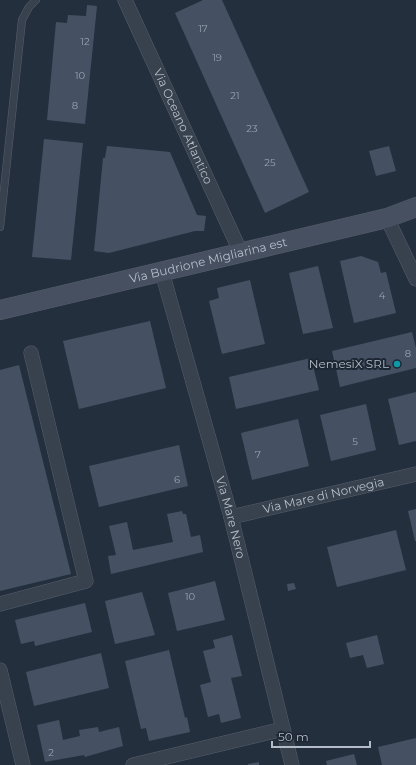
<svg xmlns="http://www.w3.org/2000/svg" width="416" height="765" viewBox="0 0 416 765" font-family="Montserrat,sans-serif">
<rect width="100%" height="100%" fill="#242f3e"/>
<g fill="#455162">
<path d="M203,0H222L309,192L265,213L175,13Z"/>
<path d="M87,5L97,6L85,124L47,120L56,22L67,23L68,15L86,16Z"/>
<path d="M44,139L83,143L71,260L32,257Z"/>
<path d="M107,146L170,152L197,215L206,216L204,231H195L109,253L94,251L103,158H105Z"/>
<path d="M389,146L396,171L376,176L369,151Z"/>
<path d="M361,256L378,262L381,273L386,272L396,313L354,323L340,261Z"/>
<path d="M318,266L333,328L303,334L289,273Z"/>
<path d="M250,280L265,344L222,354L209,301L219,298L217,288Z"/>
<path d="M150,321L166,388L79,409L63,341Z"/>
<path d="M412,332L416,348V368L340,387L332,351Z"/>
<path d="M311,358L319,390L236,409L229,377Z"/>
<path d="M19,365L71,574L0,591V370Z"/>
<path d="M416,392V441L399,445L388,399Z"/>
<path d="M366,404L376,450L331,461L320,415Z"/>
<path d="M298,419L309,466L252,480L241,433Z"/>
<path d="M179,445L188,486L99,507L89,466Z"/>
<path d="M416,509V541H415L408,511Z"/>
<path d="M182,511L183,514H186L191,537L200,535L203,552L111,574L108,556L116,555L109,526L127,522L133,550L173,542L167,514Z"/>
<path d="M396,530L406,570L337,587L327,547Z"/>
<path d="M215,581L225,620L177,631L168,593Z"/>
<path d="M294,583L296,589L288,591L287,584Z"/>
<path d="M142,592L155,635L115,644L105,601Z"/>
<path d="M85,603L92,632L35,646L34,641L21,644L15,620Z"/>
<path d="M232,635L242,676L231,678L241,718L221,723L219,714L208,717L200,685L211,682L203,651L215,648L213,640Z"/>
<path d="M377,635L384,664L367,668L363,655L350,658L346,643Z"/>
<path d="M169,650L185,718L187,717L190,732L149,741L146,728L141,729L125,661Z"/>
<path d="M101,653L109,688L34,706L26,672Z"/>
<path d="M59,720L63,740L80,736L79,730L98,727L99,732L119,727L123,746L85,757L84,755L45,762L37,725Z"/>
<path d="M416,738V765H382L378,747Z"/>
<path d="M354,754L357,765H327L326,761Z"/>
<path d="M259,762V765H248V764Z"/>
</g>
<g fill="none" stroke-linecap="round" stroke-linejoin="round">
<defs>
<path id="lane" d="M0,227L22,20L29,7L36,0"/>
<g id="street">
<path id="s1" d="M125,0L241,253"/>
<path d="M387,218L416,279"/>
<path id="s2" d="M162,272L231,517L292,765"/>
<path id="s3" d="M231,517L416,474"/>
<path d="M0,604L86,581L31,353"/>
<path d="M0,670L23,765"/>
<path d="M133,765L283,729"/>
</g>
<g id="secondary">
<path id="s4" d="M0,310L387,218L416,207"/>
</g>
</defs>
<use href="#lane" stroke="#565f6c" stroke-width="8"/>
<use href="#street" stroke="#565f6c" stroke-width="15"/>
<use href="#secondary" stroke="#565f6c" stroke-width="20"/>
<use href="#lane" stroke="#38414e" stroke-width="7"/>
<use href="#street" stroke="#38414e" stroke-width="14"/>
<use href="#secondary" stroke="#465061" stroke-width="19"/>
</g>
<circle fill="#0f9aa8" stroke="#1d2633" stroke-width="1.5" cx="397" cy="364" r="4"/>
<g text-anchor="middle" stroke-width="4" stroke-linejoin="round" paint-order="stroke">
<g font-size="10" fill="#98a1af">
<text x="203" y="32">17</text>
<text x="85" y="45">12</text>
<text x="217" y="61">19</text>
<text x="80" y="79">10</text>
<text x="235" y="99">21</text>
<text x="75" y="109">8</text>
<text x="252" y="132">23</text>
<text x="270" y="166">25</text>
<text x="382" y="299">4</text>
<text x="408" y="357">8</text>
<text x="355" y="445">5</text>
<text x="258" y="458">7</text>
<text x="177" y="483">6</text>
<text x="190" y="600">10</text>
<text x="51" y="756">2</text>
</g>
<g font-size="12" fill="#b4bcc9" stroke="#1d2633">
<text dy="4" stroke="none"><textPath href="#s1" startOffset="139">Via Oceano Atlantico</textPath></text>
<text dy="4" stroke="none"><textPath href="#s4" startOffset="214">Via Budrione Migliarina est</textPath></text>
<text dy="4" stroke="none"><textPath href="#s3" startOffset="95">Via Mare di Norvegia</textPath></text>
<text dy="4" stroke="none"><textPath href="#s2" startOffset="255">Via Mare Nero</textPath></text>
</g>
<g font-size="12" fill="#b4bcc9" stroke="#1d2633" text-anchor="end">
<text x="389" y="368">NemesiX SRL</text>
</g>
</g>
<path d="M272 741v6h98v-6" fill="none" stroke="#b4bcc9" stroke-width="2"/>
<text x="278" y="741" font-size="12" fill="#b4bcc9" stroke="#1d2633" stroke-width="3" paint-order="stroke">50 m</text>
</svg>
